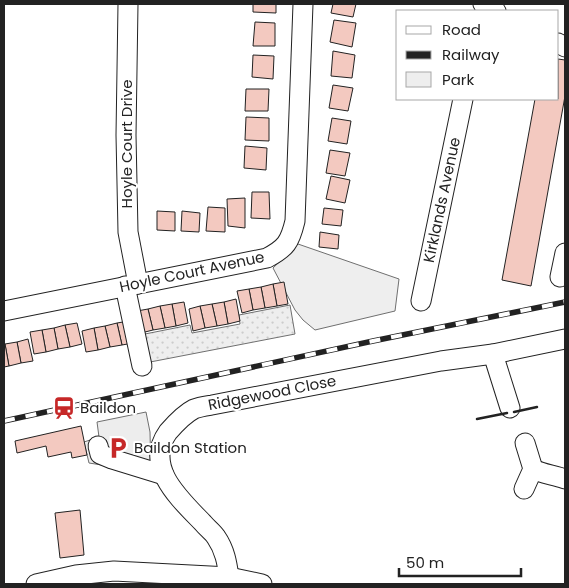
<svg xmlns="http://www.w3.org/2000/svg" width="569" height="588" viewBox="0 0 569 588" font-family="Poppins,sans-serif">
<defs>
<pattern id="garden-dots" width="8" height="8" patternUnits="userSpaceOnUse" patternTransform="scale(1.25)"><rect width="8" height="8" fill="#eee"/><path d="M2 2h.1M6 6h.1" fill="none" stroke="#ccc" stroke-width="1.8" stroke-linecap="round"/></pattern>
</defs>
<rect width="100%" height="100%" fill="#fff"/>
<path fill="#eee" stroke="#6f6f6f" d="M298,244L399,279L395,311L315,330L303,320L295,310L273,268Z"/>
<path fill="url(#garden-dots)" stroke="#6f6f6f" d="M290,305L295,334L145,363L140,335L190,325L192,333L240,324L239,315Z"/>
<path fill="#ededed" stroke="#6f6f6f" d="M146,412L150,432L151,477L108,466L89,463L84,442L99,437L97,422Z"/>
<g fill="#f3c9c0" stroke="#222">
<path d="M253,4H276V13L253,12Z"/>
<path d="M333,4H356L353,17L331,13Z"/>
<path d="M334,20L356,23L352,47L330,42Z"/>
<path d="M255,22L275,23V46H253Z"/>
<path d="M333,51L355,55L352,78L331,76Z"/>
<path d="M253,55L274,56L273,79L252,77Z"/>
<path d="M558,59L565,60V96L531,286L502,280L535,99H558Z"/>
<path d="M333,85L353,88L348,111L329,108Z"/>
<path d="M246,89H269L268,111H245Z"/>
<path d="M246,117L269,118V141L245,140Z"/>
<path d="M332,118L351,121L347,144L328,141Z"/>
<path d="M245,146L267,148L266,170L244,168Z"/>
<path d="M330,150L350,153L345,176L326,173Z"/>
<path d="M331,176L350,180L345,203L326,199Z"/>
<path d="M252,192H269L270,219L251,218Z"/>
<path d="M245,198V228L228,226L227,199Z"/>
<path d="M208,207L225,208V232L206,231Z"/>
<path d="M324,208L343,210L341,226L322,224Z"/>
<path d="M157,211L175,212V231L157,230Z"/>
<path d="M182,211L200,213L199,232L181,231Z"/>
<path d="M320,232L339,235L338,249L319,247Z"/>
<path d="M284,282L288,304L277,306L273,284Z"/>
<path d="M273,284L277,306L265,308L261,287Z"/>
<path d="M261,287L265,308L253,310L249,289Z"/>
<path d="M249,289L253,310L242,313L237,291Z"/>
<path d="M236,299L240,321L228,324L224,302Z"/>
<path d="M184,302L188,323L176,326L172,304Z"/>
<path d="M224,302L228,324L217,326L212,304Z"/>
<path d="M172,304L176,326L165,328L160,306Z"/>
<path d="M212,304L217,326L205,328L200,306Z"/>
<path d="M160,306L165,328L153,330L148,309Z"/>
<path d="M200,306L205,328L193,331L189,309Z"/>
<path d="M148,309L153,330L141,333L137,311Z"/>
<path d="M129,321L133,343L122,345L117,323Z"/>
<path d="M77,323L82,344L70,347L65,325Z"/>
<path d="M117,323L122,345L110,347L105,326Z"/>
<path d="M65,325L70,347L58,349L54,328Z"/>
<path d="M105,326L110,347L98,350L94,328Z"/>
<path d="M54,328L58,349L46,352L42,330Z"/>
<path d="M94,328L98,350L86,352L82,331Z"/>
<path d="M42,330L46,352L34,354L30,332Z"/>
<path d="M28,339L33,361L21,363L17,342Z"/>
<path d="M17,342L21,363L9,366L5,344Z"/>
<path d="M4,344H5L9,366L4,367Z"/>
<path d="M81,426L87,455L72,458L71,452L48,457L46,446L17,453L15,441Z"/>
<path d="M80,510L84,555L60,558L55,513Z"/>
</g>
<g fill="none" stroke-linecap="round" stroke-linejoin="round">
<defs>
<g id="minor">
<path d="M128,4L126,135L128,232L138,284"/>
<path d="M483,4L496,11"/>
<path d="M558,43L565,47"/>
<path d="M560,277L565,253"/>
<path d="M125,286L142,366"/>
<path d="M421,301L463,99"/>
<path d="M4,311L267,258C286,248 290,242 295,221L303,4"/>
<path d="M493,354L510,408"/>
<path d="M98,446L100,454L112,459L164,475"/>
<path d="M533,469C542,474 555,475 565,479"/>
<path d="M524,489L533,469L525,443"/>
<path d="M229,577C227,563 225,550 216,537C213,532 207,528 203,523C181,500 143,467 168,432C175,424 184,414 194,409C199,407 206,406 212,405L441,361L493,354L565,339"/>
<path d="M36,584L76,575L114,571L229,577L262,584"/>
</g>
</defs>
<use href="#minor" stroke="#222" stroke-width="21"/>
<use href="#minor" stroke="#fff" stroke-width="19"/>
<defs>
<path id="rail" d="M4,421L373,341L565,302"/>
</defs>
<use href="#rail" stroke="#222" stroke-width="5.5"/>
<use href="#rail" stroke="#fff" stroke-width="4" stroke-dasharray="11" stroke-linecap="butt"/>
<g stroke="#222" stroke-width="2.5">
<path d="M514,412L537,407"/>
<path d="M477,419L507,413"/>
</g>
</g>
<defs>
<symbol id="station-bare" viewBox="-9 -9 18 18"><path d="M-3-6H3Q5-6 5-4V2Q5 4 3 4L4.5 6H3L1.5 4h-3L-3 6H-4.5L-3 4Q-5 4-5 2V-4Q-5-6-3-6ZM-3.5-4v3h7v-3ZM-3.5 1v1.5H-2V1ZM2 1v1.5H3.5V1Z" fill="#c62828" stroke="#fff" stroke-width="2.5" paint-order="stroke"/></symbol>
<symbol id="parking-bare" viewBox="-9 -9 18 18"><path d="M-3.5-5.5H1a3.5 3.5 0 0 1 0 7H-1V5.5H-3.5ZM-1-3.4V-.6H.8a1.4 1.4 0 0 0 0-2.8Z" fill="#c62828" stroke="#fff" stroke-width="2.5" paint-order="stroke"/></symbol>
</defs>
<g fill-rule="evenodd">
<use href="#station-bare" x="48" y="392" width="32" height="32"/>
<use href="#parking-bare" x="102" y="432" width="32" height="32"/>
</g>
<g text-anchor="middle" stroke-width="4" stroke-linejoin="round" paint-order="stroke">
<g font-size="15" fill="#222" stroke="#fff">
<text transform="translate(127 144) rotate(-90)" y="5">Hoyle Court Drive</text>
<text transform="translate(442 200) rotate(-78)" y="5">Kirklands Avenue</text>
<text transform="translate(192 272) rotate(-12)" y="5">Hoyle Court Avenue</text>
<text transform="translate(272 393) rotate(-11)" y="5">Ridgewood Close</text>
</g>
<g font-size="15" fill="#222" stroke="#fff" text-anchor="start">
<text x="80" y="413">Baildon</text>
<text x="134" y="453">Baildon Station</text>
</g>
</g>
<rect width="569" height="588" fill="none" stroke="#222222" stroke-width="10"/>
<rect x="396" y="10" width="162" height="90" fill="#ffffff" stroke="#a7a7a7"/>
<rect x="406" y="26" width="25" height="8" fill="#ffffff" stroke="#a7a7a7"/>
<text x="442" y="35" font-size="15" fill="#222222">Road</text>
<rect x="406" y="51" width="25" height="8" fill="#222222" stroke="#a7a7a7"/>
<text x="442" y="60" font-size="15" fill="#222222">Railway</text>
<rect x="406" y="72" width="25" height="15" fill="#eeeeee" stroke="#a7a7a7"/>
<text x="442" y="85" font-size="15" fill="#222222">Park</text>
<path d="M399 568v8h122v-8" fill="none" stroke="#222222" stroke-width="2.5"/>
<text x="406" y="568" font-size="15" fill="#222222" stroke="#ffffff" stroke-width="4" paint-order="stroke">50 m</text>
</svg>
